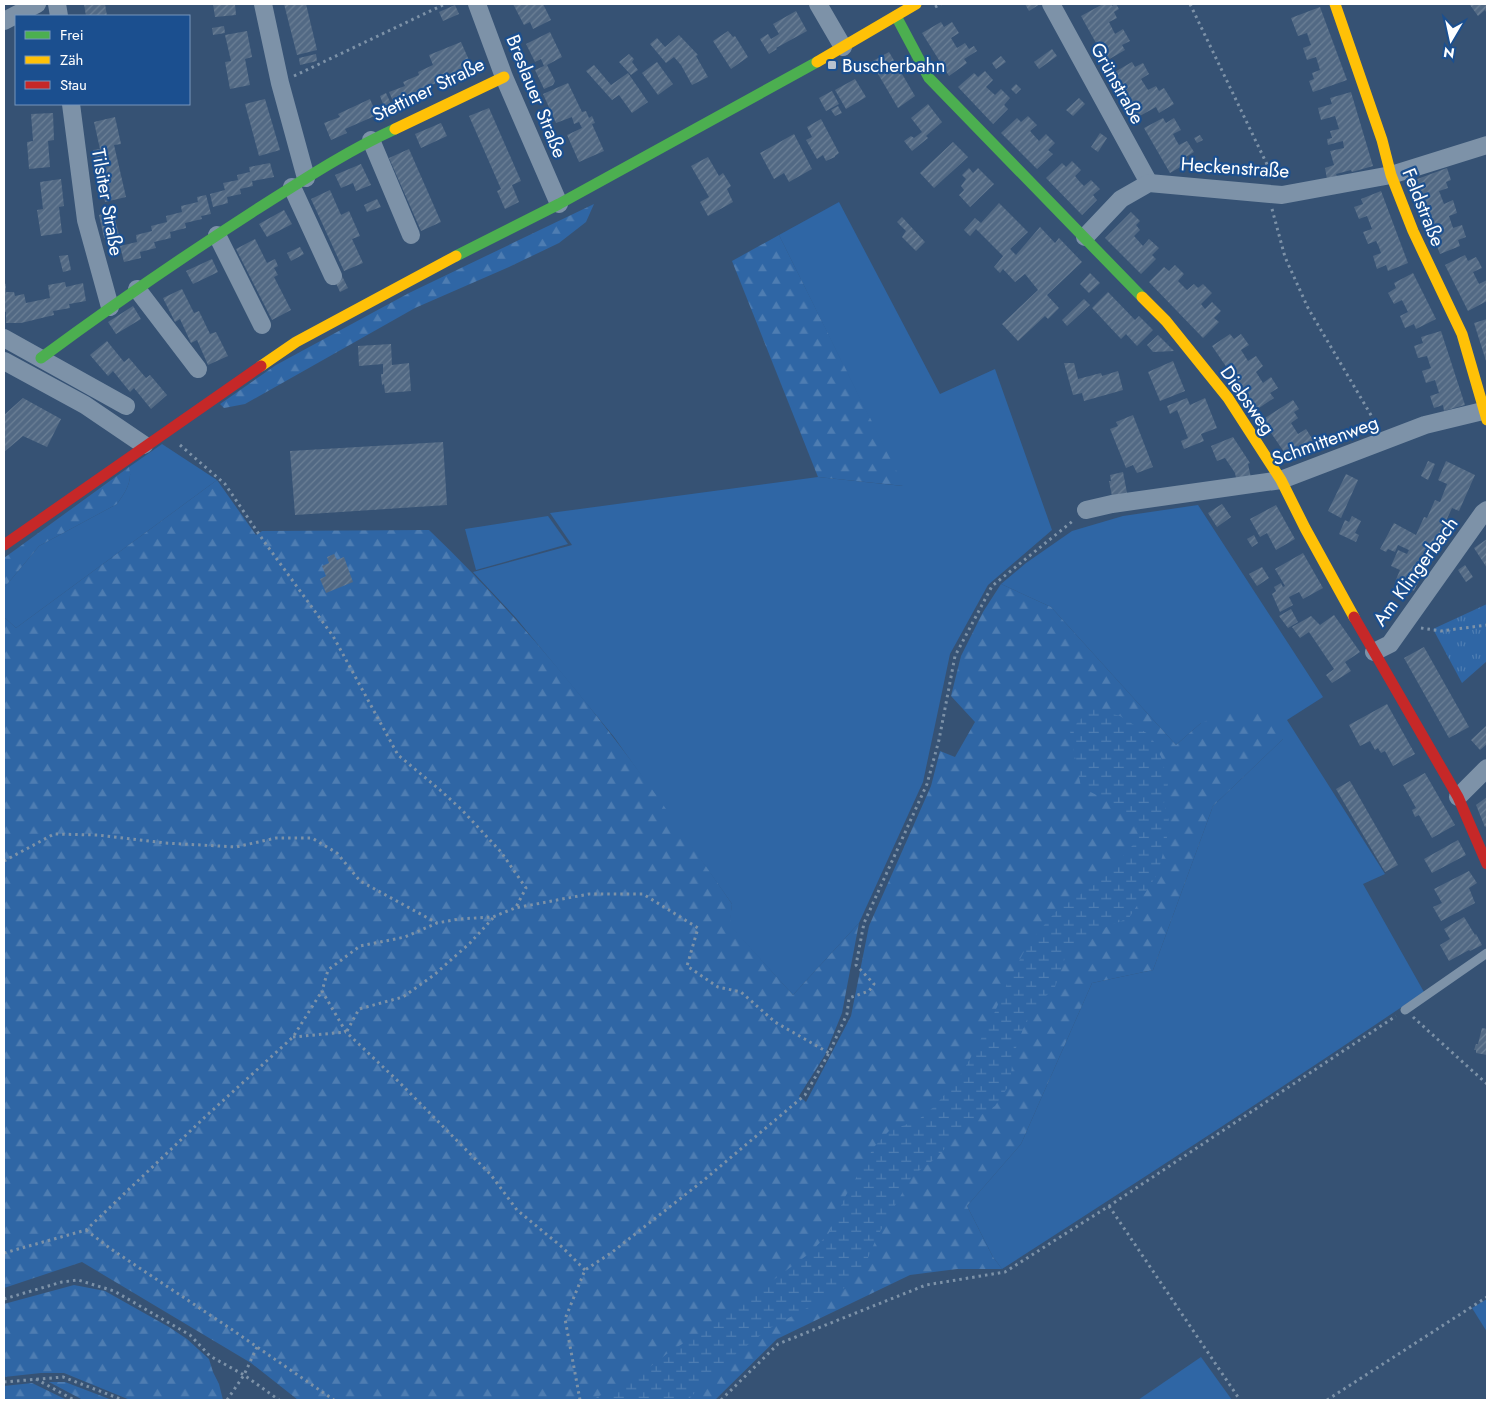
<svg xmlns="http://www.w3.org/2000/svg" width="1491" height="1404" viewBox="0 0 1491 1404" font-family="Jost,sans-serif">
<defs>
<pattern id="forest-firs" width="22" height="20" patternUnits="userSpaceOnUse" patternTransform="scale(1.25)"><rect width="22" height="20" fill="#2f66a5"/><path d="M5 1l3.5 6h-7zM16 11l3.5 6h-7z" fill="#4e7db2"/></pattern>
<pattern id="wetland-marsh" width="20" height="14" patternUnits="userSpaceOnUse" patternTransform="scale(1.25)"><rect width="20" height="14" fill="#2f66a5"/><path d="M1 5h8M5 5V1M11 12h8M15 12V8" fill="none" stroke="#4e7db2"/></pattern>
<pattern id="park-tufts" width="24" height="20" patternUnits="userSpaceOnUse" patternTransform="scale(1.25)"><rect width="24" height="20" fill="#2f66a5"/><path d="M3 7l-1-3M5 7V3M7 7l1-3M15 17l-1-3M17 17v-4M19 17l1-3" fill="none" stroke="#4e7db2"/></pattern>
<pattern id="building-hatch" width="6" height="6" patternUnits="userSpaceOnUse" patternTransform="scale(1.25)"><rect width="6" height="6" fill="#526984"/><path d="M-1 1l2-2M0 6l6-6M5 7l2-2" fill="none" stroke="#6c8096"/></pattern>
</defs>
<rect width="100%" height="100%" fill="#365274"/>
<g fill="#2f66a5">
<path d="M839,202L940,394L995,369L1052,530L988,585L950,654L923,782L859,923L793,995L729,925L732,904L614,737L516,618L473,572L572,545L550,513L818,477L903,486L779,235Z"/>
<path d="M162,444L217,480L16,628L4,617V588L39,546L117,504C125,493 133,481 129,467Z"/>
<path d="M1198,505L1323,697L1287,720L1385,874L1363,884L1424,992C1285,1086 1143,1178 1002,1269L993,1257L967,1206L1021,1144L1092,983L1153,970L1213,806L1283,739L1201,723L1176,745L1051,607L1001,584L1026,563L1072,531L1123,516Z"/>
<path d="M548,516L568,544L476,570L465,529Z"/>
<path d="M1487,1299V1332L1472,1308Z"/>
<path d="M1201,1357L1232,1400H1138Z"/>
</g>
<g fill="url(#forest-firs)">
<path d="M594,204L586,222L559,243L509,267L415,308L245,404L224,408L220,404L276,365L409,293Z"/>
<path d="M779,235L904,486L818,477L732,261Z"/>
<path d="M129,467C133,481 125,493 117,504L39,546L4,588V558Z"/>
<path d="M217,480L256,535L262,531L429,530C496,594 557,664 613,737C655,791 693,848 732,904L730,925L793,995L859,923L842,1013L825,1055L799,1096L806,1102L851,1016L869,926L931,786L940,751L955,757L975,722L951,696L961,656L983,612L1001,584L1051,607L1176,745L1201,723L1227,713H1265L1275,722L1283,739L1213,806L1153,970L1092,983L1021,1144L967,1206L993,1257L1002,1269H957L910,1275L777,1339L715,1400H298L251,1363L82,1262L4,1288V617L16,628Z"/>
<path d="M74,1285L105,1291L169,1327L187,1339L209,1359L213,1372L219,1384L223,1400H130L64,1373H41L4,1377V1304Z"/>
<path d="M49,1382H65L112,1400H83Z"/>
<path d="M32,1383L67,1400H4V1386Z"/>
</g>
<path fill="url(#wetland-marsh)" d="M1090,708L1120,716L1151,736L1162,759L1168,784L1164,803L1170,825L1158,873L1129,918L1091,933L1066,955L1055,987L1035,1007L1023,1029L1013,1056L1010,1084L995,1106L971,1121L935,1159L912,1176L877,1237L864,1267L846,1287L770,1328L718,1368L688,1400H592L643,1372L672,1350L701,1333L810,1253L829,1233L845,1197L874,1147L889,1131L918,1120L935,1106L962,1073L990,1023L1007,984L1028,944L1057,910L1104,878L1139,838L1134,820L1106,800L1081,787L1070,731Z"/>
<path fill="url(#park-tufts)" d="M1487,604V661L1462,683L1433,629Z"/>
<g fill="url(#building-hatch)">
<path d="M84,4H105L107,16H86Z"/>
<path d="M213,4H235L236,15L215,17Z"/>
<path d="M284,4H306L317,50L297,55Z"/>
<path d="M513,4H543L551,20L533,29L530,22L524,25Z"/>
<path d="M1025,4H1040L1029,11Z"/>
<path d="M1103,4H1111L1112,6L1116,4L1119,9L1114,12L1117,18L1109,22L1115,34L1123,29L1130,41L1122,45L1125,50L1106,61L1081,16Z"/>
<path d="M1472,4H1487V14L1485,10L1478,16L1470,5Z"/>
<path d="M455,5L459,14L443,21L439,12Z"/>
<path d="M1320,7L1347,80L1313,92L1309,81L1314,79L1312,73L1320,70L1316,57L1307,60L1303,48L1311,45L1307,33L1298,36L1291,18Z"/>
<path d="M796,11L807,31L776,48L777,49L769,54L760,39L768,34L771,39L779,34L773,24Z"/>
<path d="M941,22L944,27L952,22L959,33L951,38L957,48L965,43L969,49L974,46L977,51L964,59L967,63L949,76L922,33Z"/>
<path d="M224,26L225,33L213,35L212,28Z"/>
<path d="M247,31L252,57L245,59L250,85L230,89L225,62L231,61L225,35Z"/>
<path d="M728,31L733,37L735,36L748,57L731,69L713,41Z"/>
<path d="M550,32L562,57L547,65L555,81L553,85L544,89L535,70L544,66L541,59L535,62L526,44Z"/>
<path d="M679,35L698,55L696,56L708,77L692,85L681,65L674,57L666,63L650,44L657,38L665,47Z"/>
<path d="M461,42L472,67L425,88L426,91L410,98L412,101L396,108L389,92L405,86L403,82L419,75L418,72L433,65L429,55Z"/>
<path d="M1052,49L1057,56L1039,69L1034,62Z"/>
<path d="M889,52L915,96L898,108L871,62Z"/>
<path d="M316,54L317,61L300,65L299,58Z"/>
<path d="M629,54L634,59L632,62L638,70L631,75L619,62Z"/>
<path d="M1001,56L1006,62L996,69L992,63Z"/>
<path d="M657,62L673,84L658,95L642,73Z"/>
<path d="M1132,62L1135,67L1143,63L1149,74L1141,79L1148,90L1156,86L1159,91L1164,88L1174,104L1159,113L1156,107L1138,117L1113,73Z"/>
<path d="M594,65L611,85L628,73L648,102L632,113L619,95L612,100L586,71Z"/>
<path d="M985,71L993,80L986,87L995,95L1001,89L1010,98L1004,105L1008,109L993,124L958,87L974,73L978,77Z"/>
<path d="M855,79L866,97L846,109L835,90Z"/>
<path d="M568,83L582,112L586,111L589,118L592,116L595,123L592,124L604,151L579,162L567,135L582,128L579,122L574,124L572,117L556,123L543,94Z"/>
<path d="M1016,84L1021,89L1016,94L1011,89Z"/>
<path d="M832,91L839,104L826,111L819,98Z"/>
<path d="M1351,92L1373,166L1352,172L1351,170L1336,174L1337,176L1327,179L1325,168L1334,165L1330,151L1344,148L1343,141L1328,145L1327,139L1332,138L1330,131L1339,129L1335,116L1321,120L1318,108L1332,104L1330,98Z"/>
<path d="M386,93L392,106L385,109L380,96Z"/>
<path d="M1079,98L1085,104L1073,116L1066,110Z"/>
<path d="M265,99L280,150L259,156L245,104Z"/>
<path d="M370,99L377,115L345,129L347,133L331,140L324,123L340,117L338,114Z"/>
<path d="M928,104L942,122L926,136L928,138L912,151L904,141L911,136L914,138L922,132L911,118Z"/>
<path d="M838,106L842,113L835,116L831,110Z"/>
<path d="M489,108L521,181L512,185L519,202L505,209L497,191L501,189L469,116Z"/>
<path d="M53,113L54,140L48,141L50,167L29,169L27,142L33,141L31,114Z"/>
<path d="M1028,116L1037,125L1030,131L1039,141L1046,134L1055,143L1048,150L1053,154L1037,169L1001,133L1017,118L1021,122Z"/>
<path d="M115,117L121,144L114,145L126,197L105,202L93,150L100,149L94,122Z"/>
<path d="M1163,118L1166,123L1174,118L1181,130L1173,134L1176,140L1179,145L1187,141L1194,152L1186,157L1189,162L1170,173L1144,128Z"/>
<path d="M821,119L839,153L835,156V157L826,161L823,155L817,159L806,140L812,137L807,127Z"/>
<path d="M441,123L447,136L421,148L415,134Z"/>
<path d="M1100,133L1107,138L1098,152L1091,147Z"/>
<path d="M794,134L812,169L789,182L784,173L774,179L760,153Z"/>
<path d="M1200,135L1203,140L1197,143L1194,138Z"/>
<path d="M953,142L968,157L934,188L920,173Z"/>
<path d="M409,149L441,222L421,231L389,158Z"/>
<path d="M708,157L719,176L723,173L731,186L727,189L733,202L708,216L700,202L709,197L691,166Z"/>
<path d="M1072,161L1081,170L1075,176L1079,181L1084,186L1091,180L1100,189L1093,195L1097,200L1082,215L1046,178L1062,163L1066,167Z"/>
<path d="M270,163L274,177L252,181L253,186L240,189L241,194L227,197L228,203L213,207L210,194L225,190L223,183L238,180L237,175L250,172L249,167Z"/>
<path d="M361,164L371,185L356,191L353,183L341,188L335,175Z"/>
<path d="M969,168L973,173L978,168L994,184L970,207L959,195L964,190L961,186L966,179L962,175Z"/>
<path d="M1447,168L1451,180L1446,182L1448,188L1439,191L1444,204L1453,200L1457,213L1449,216L1453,228L1462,225L1466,237L1458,240L1460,246L1440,254L1412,181Z"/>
<path d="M61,179L64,206L59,207L62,233L41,236L37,210L43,209L40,182Z"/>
<path d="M330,190L341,215L349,211L360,236L352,239L363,263L344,271L311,199Z"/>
<path d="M1381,191L1408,263L1388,271L1386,265L1377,269L1373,256L1381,253L1379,247L1376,241L1368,244L1363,232L1372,229L1367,216L1359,219L1354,207L1363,204L1361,199Z"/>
<path d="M206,195L211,214L201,216L202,219L185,223L186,228L170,232L171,238L154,242L156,248L140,252L141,258L124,262L120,246L137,242L136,235L152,231L151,226L167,222L166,216L182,212L181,206L198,202L197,197Z"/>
<path d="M377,199L381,207L367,212L364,205Z"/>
<path d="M999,203L1028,232L1010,249L1016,255L1040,227L1055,243L1059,238L1082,262L1047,295L1059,308L1048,319L1045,316L1018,341L1002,324L1038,290L1025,274L1015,282L1003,269L1000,273L994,267L1003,256L976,229L970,236L964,230L975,218L981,223Z"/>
<path d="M284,210L292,224L267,237L259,224Z"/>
<path d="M113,211L119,235L104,238L99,215Z"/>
<path d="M1131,212L1140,221L1136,225L1140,230L1134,236L1143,246L1149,239L1159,248L1152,255L1156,259L1141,274L1105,238Z"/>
<path d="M902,217L925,242L916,251L902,237L906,231L897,222Z"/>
<path d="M255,239L267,263L275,259L278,266L274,268L278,275L274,277L291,310L272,320L236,249Z"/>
<path d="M300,247L304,254L291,261L287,253Z"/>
<path d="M68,255L71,270L63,272L59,256Z"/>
<path d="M1465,255L1468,261L1476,257L1479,262L1482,268L1473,272L1479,284L1487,280V301L1468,311L1445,265Z"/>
<path d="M212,259L218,272L193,284L186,271Z"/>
<path d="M1175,265L1184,274L1178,281L1187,290L1194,284L1198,288L1203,284L1212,293L1201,304L1205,309L1212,302L1221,311L1214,318L1219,322L1203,338L1149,282L1164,267L1169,271Z"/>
<path d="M1090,273L1100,283L1089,293L1080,284Z"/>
<path d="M1413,273L1436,319L1416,329L1414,324L1405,328L1400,316L1408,312L1402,300L1394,304L1388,293L1396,288L1394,283Z"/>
<path d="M342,276L348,288L340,292L334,279Z"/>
<path d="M65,282L66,287L83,283L86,301L69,304L70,308L53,311L54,315L21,323H6V312H4V283L6,284V292H14L15,296L24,294L26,303L50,298L48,285Z"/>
<path d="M182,289L194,313L199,311L210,334L216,332L228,356L208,365L197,340L191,343L180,319L175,322L163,298Z"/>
<path d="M1108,292L1135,320L1139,316L1153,330L1137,346L1126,334L1121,339L1092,308Z"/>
<path d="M1084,299L1090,305L1067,326L1062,320Z"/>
<path d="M133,306L141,319L116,334L108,322Z"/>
<path d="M1487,319V364L1474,323Z"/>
<path d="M1441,331L1465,405L1444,411L1443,405L1434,408L1430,396L1439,393L1435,380L1426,383L1422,371L1431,368L1427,356L1418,358L1414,346L1423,343L1421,337Z"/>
<path d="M1230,334L1234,339L1241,334L1249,345L1241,350L1248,361L1256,356L1263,366L1256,372L1263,383L1271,377L1278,388L1270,393L1274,398L1256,410L1212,346Z"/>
<path d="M1158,335L1174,351L1153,352L1147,345Z"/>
<path d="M107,341L124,362L129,358L146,378L150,375L167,395L151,409L134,388L130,392L113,371L108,376L90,355Z"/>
<path d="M391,344L392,365L409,363L411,391L385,393L384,384L382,385L381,374H383V364L359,366L358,346Z"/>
<path d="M1173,361L1185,391L1160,401L1148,372Z"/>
<path d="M1064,363H1074L1078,379L1101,373L1102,376L1118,371L1123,390L1084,401L1082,393L1073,395Z"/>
<path d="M23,398L61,419L47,447L23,436L4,452V415Z"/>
<path d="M1187,398L1190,405L1205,398L1217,428L1201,434L1204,441L1184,449L1181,441L1188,438L1177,410L1170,414L1167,406Z"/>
<path d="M1293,400L1299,409L1294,412L1298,418L1291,423L1298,434L1306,429L1313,440L1306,445L1309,450L1291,462L1262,420Z"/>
<path d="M1133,415L1153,467L1137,473L1133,465L1126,468L1110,429L1118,426L1116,422Z"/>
<path d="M1233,437L1250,463L1248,464L1251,478L1237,482L1235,473L1225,458L1217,461L1211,446Z"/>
<path d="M443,442L447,505L295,515L290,451Z"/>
<path d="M1428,461L1435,464L1428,480L1421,476Z"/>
<path d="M1446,461L1475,475L1459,511L1452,508L1414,591L1395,582L1400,570L1391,566L1398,550L1407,554L1409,550L1398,545L1395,552L1388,549L1386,552L1380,549L1394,523L1416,535L1424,517L1427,518L1435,500L1440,502L1447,484L1438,480Z"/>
<path d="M1123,472L1127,493L1112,496L1109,481H1111L1110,475Z"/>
<path d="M1346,474L1358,480L1341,518L1328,511Z"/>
<path d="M1222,504L1231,517L1217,527L1208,513Z"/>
<path d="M1276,505L1295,539L1276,550L1267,533L1260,537L1250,519Z"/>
<path d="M1352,516L1361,521L1355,533L1359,535L1356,542L1339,534L1345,520L1349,522Z"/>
<path d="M1254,535L1258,543L1252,547L1247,539Z"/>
<path d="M1487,539V568L1474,548Z"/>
<path d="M1303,553L1323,588L1303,599L1299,592L1289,597L1293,605L1280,612L1272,594L1276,591L1274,587L1281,583L1283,587L1285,586L1275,569Z"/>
<path d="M334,554L337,560L344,557L353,582L326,593L320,579L326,576L322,566L329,563L327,557Z"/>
<path d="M1465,565L1473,577L1466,582L1458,570Z"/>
<path d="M1262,567L1269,578L1257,586L1249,574Z"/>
<path d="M1291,609L1298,622L1288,628L1279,616Z"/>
<path d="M1334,615L1360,652L1345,662L1351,671L1332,683L1326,675L1334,669L1309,632L1300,638L1292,627L1311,616L1320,625Z"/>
<path d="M1424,647L1469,727L1449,738L1404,658Z"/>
<path d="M1387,704L1415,754L1393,766L1385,751L1381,753L1378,748L1375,750L1370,741L1360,746L1349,725Z"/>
<path d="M1486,726L1487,744L1480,750L1471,740Z"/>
<path d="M1425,773L1455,825L1432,838L1419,815L1415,817L1412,810L1416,808L1403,785Z"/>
<path d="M1350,781L1398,865L1385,872L1336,789Z"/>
<path d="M1487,797V826L1485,827L1476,805Z"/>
<path d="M1458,840L1466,855L1432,873L1424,859Z"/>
<path d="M1469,871L1477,883L1469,888L1475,903L1441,921L1433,907L1442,903L1434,889Z"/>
<path d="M1464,917L1475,935L1476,934L1482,945L1470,951L1469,950L1449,961L1440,945L1450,939L1444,929Z"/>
<path d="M1482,1028L1487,1029V1055L1476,1053V1050H1474L1476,1044H1478Z"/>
</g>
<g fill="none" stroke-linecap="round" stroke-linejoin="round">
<g stroke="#7d92a8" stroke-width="3" stroke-dasharray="2.5 4" stroke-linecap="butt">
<path d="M1190,4L1274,179"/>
<path d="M935,7L941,4"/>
<path d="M294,76L445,4"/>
<path d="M1272,209L1285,257L1308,308L1378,427"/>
<path d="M180,445L225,484L263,540L333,636L398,755L440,790L462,810L501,852L526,888L516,907"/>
<path d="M1421,628L1441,631L1487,625"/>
<path d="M4,861L54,834L98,835L165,843L236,847L276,838H312L337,853L360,881L437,923"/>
<path d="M1413,1017L1487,1084"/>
<path d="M347,1031L359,1009L403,997L434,975L470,943L493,918"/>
<path d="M293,1037L346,1032"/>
<path d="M1109,1206L1240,1400"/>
<path d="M86,1230L111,1249L231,1329L334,1400"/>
<path d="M4,1253L86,1230L205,1117L293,1037L322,991"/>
<path d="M585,1270L562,1247L517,1210L491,1175L399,1082L346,1032L322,991L328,970L360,946L405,937L437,923L459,919L493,917L515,908L589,894H643L698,928L687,966L718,987L741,992L775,1022L829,1053"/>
<path d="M4,1299L62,1282L78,1280L114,1291L190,1335L210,1356L244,1375L279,1400"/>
<path d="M36,1379L74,1400"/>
<path d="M4,1382L63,1377L123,1400"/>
<path d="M227,1400L244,1375L257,1347"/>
<path d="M580,1400L565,1319L585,1270L611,1253L704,1180L805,1095L829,1053L847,1014L849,998L869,991L874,984L856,965L864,923L927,784L939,740L955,656L992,586L1074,520"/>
<path d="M721,1400L778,1344L926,1285L1005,1272L1109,1206L1396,1016"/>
<path d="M1327,1400L1487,1297"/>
</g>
<path stroke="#7d92a8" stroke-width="9" d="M1405,1010L1487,953"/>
<g stroke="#7d92a8" stroke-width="18">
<path d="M57,4L59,16"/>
<path d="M263,4L280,83L306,178"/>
<path d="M477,4L504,77L559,204"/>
<path d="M818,4L843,47"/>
<path d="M1051,4L1149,183"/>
<path d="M4,21L37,4"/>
<path d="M71,104L86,220L110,307"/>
<path d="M371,140L411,235"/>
<path d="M292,187L333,276"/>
<path d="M217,235L262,325"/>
<path d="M1085,237L1121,199L1149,183L1282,195L1391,175L1487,145"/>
<path d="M137,289L198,369"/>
<path d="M4,338L126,406"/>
<path d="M4,361L85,405L144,445"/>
<path d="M1086,510L1112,504L1281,480L1425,425L1487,410"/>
<path d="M1374,652L1390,644L1483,513L1487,510"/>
<path d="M1458,797L1487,768"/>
</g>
<g stroke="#4caf50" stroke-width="11">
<path d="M896,16L929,78L1142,297"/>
<path d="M456,256L559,204L817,62"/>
<path d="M41,358C110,307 181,258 254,211C300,182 345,152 395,129"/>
</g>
<g stroke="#ffc107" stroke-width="11">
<path d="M1335,4L1382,140L1391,175L1413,231L1462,334L1487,420"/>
<path d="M817,62L916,4"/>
<path d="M395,129L504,77"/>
<path d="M1142,297L1166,321L1228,398L1281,480L1305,528L1354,617"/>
<path d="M261,366L296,342L456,256"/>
</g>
<g stroke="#c62828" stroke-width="11">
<path d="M4,545L261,366"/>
<path d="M1354,617L1458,797L1487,864"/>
</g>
</g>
<rect fill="#b9c2ce" stroke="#1b4f8f" stroke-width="2" x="827" y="60" width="10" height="10" rx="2.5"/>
<g text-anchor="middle" stroke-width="4.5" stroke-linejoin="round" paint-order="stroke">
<g font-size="19" fill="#fff" stroke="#1b4f8f" text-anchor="start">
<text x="842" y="72">Buscherbahn</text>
</g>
<g font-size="19" fill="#fff" stroke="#1b4f8f">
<text transform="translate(1118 83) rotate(61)" y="7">Grünstraße</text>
<text transform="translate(428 89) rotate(-26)" y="7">Stettiner Straße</text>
<text transform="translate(537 96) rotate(68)" y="7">Breslauer Straße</text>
<text transform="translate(1235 167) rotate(4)" y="7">Heckenstraße</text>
<text transform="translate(108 202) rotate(80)" y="7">Tilsiter Straße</text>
<text transform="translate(1424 207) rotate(68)" y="7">Feldstraße</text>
<text transform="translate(1248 400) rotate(55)" y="7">Diebsweg</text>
<text transform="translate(1325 440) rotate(-20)" y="7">Schmittenweg</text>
<text transform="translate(1415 571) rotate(-54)" y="7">Am Klingerbach</text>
</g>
</g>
<rect width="1491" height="1404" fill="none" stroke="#ffffff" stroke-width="10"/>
<rect x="15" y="15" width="175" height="90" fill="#1b4f8f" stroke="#7695bc"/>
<rect x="25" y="31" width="25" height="8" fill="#4caf50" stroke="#7695bc"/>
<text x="60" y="40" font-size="15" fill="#ffffff">Frei</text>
<rect x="25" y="56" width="25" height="8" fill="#ffc107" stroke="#7695bc"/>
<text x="60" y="65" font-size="15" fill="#ffffff">Zäh</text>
<rect x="25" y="81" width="25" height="8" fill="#c62828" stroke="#7695bc"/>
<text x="60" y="90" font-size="15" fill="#ffffff">Stau</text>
<g transform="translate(1451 40) rotate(189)" stroke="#1b4f8f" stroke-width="4" paint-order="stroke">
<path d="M0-4L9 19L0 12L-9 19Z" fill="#ffffff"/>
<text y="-8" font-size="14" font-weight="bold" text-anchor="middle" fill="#ffffff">N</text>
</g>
</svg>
